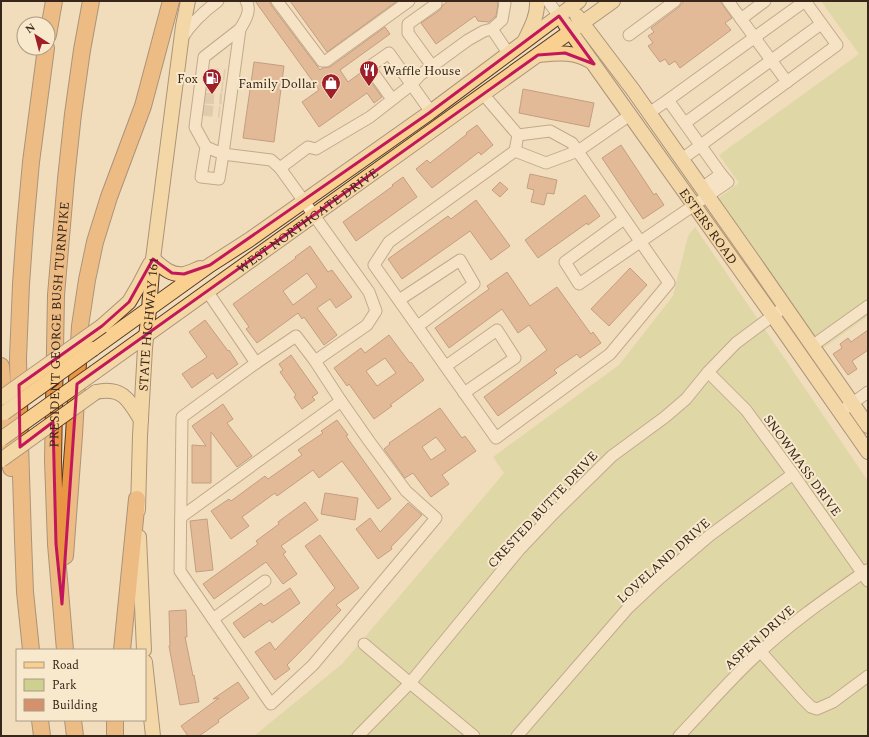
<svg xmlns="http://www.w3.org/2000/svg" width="869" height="737" viewBox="0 0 869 737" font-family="Spectral,serif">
<rect width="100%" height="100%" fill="#f1ddbc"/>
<g fill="#cdd08f">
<path d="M821,1H866L868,3V316L822,349L716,200L739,183L719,155L859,54Z"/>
<path d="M695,227L868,481V736H254L342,664L504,473L493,457L619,365L673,296L688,236Z"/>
</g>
<g fill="#d3916e" stroke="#8b5338" fill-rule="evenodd">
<path d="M255,1H270L271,5L320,70L322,68L330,67L385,27L390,34L340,70L348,82L363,71L382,97L374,103L367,93L319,127L302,102L319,90Z"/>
<path d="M290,1H397L327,52Z"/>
<path d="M448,1H497L498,4L496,16L489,22L478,21L475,16L436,44L421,23L440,10L443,5Z"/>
<path d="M684,1H720L732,18L725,23L731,30L680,68L675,61L669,65L665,59L660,62L648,46L653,43L648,36L654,32L651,28L679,7Z"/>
<path d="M254,62L284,66L274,142L243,138Z"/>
<path d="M523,89L594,103L589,127L519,113Z"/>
<path d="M477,125L493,145L481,155L479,152L432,188L416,169L427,160L430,163L467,134L466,133Z"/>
<path d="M621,145L654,195L656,193L664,205L643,219L602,158Z"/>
<path d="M530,174L557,180L554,194L547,193L544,205L531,202L534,190L527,188Z"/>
<path d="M403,177L417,197L356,241L343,222L393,186L392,185Z"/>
<path d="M500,182L508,189L500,197L492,190Z"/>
<path d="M585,195L600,216L588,225L587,223L538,258L525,240Z"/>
<path d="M476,200L510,246L491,260L470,231L402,279L388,259L448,216L451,219Z"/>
<path d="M310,246L328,272L332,270L352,297L336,308L330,299L317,308L337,335L324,345L304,317L302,319L298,313L257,343L246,329L249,327L233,304L296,258L295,257ZM307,273L317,287L293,305L283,291Z"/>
<path d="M630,268L647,285L609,326L591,309Z"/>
<path d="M507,272L530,306L557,287L591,334L593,332L601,343L580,358L577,354L554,370L557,373L498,416L484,397L547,350L529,325L518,333L502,309L449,348L435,328L489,289L487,286Z"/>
<path d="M205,320L228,351L229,350L238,364L217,379L213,373L192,388L182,374L207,357L189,332Z"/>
<path d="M868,330V350L852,361L857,369L848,375L833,354L842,348L840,344L848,338L851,342Z"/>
<path d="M389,335L410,363L411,362L424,380L390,405L392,406L374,419L349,384L347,386L334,368L361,348L365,353ZM385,358L396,373L377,386L366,371Z"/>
<path d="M291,355L318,393L312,397L315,400L302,409L294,397L296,395L280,372L283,370L279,364Z"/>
<path d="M223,404L233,419L227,423L252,456L237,467L211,432V483H192V445L206,446L192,426Z"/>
<path d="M440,408L462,438L465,436L476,451L442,475L449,484L431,497L413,473L405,478L384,449L390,444L389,443ZM436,437L446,450L431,460L422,447Z"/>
<path d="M337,420L348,435L346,436L391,499L378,509L342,461L319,478L313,470L277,496L275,493L242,517L249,526L231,539L211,511L229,499L231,501L265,476L268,479L302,455L298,450L323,433L321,431Z"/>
<path d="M325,493L358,498L355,520L321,514Z"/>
<path d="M305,502L318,520L281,546L286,552L283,554L297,574L283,584L266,562L214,599L203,584L258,544L256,541L279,524L278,522Z"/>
<path d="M408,503L422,515L391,547L392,549L378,559L356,529L370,518L380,532Z"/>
<path d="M207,519L213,570L196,572L190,521Z"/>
<path d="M320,535L359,588L336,605L341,610L287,665L290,669L275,680L255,652L270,642L275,650L335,588L305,546Z"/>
<path d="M290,588L300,603L272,623L270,620L244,638L233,623L261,603L264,606Z"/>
<path d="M186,610L187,637H185L193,676L194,675L199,702L180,705L169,646H170L169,611Z"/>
<path d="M238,682L249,698L218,720L219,722L199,736H188L181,726L219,698L213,699Z"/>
</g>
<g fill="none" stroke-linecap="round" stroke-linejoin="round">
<g stroke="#ccb89c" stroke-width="11" stroke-dasharray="11 5.5" stroke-linecap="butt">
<path d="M207,73L225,75"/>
<path d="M205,85L223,87"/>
<path d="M203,98L222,99"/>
<path d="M202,110L220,112"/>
</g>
<defs>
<g id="minor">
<path d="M246,1C252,10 245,21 240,29L223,154L271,160L280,168"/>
<path d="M277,1L322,61H326L409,1"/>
<path d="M548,1L559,16"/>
<path d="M728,1L787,82"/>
<path d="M741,19L765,1"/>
<path d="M492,29L508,53"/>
<path d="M629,35L675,1"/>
<path d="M182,38C192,22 203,12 218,1"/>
<path d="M432,66L408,33V24L436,4V1"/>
<path d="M483,94L518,135L515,151L389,242L374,265L496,438L610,354L669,283L572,143L550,131L518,135"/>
<path d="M392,99L369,67L389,53L431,112"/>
<path d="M668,100L805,1"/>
<path d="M649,113L668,100L721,174"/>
<path d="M685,123L821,24"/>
<path d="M206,147L223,154L219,179L201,177L206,147L195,127L204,57L240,29"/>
<path d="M515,151L546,163L578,151L630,115"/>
<path d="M682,159L837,45L805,1"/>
<path d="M624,219L565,262L579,284L640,242L728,182L721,174L702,188"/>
<path d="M207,291L256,363L182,417L180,571L271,704L313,665L436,518L406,491L369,441L341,401L315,361L367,325L376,311L369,292L280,168L308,147L316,149L370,117L411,85L420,75L468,40L484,31L492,29L502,20L505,3L504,1"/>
<path d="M399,300L460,260L474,284L418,326"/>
<path d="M812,346L868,306"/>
<path d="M256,363L296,336L315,361"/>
<path d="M446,366L497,330L515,358L464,393"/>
<path d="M708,372L746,410L793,474L868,581"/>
<path d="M846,408L868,392"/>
<path d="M181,517L341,401"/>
<path d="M213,619L265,581"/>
<path d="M364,644L410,683L474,736"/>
<path d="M760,651L802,698L811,707L817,709L833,702L868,676"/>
<path d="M358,736L410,683L519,550L554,513L612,456L665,417L686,399L708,372L736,343L779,311"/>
<path d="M517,736L628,608L660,578L709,536L793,474"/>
<path d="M679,736C706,708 731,678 760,652C793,621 830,596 867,570"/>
</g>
<g id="major">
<path d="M577,16L633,90L752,259L868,426"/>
<path id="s1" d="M565,24L773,316L868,452"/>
<path d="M525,40C531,28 538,15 537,1"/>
<path d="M538,55C559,53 574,51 592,62"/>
<path d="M153,259C162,267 171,276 184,274C189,273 195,270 200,268"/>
<path d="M102,326L129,302L139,285L150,264"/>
<path d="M93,349L210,265L249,240L429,113L579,1"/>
<path id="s2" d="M95,372L613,1"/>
<path d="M96,392C122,386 129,400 141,420"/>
<path id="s3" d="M138,510L140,436L145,348L149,309L153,259L183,26L188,1"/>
<path d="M139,537L144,650"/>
<path d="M145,662L153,736"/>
</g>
<g id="highway">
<path d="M48,35L54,1"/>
<path d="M1,366L8,450L11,468"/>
<path d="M65,556L74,435L80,326L87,280L95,242L109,197L143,106L171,1"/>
<path d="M31,650L25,592L23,539L20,443L18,358L21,284L25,228L31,162L46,48"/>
<path id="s4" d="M65,650L56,544L53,460L56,295L66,179L73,114L82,50L91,1"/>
<path d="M122,650L137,499"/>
<path d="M40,720L42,736"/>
<path d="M73,720L75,736"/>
<path d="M115,736V720"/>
</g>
</defs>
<use href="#minor" stroke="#8a6d54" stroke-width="13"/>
<use href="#major" stroke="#573b29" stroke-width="16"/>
<use href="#highway" stroke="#573b29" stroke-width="18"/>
<use href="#minor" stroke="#fcebd0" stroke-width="11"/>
<use href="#major" stroke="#f9d08f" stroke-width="14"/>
<use href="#highway" stroke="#e99544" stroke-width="16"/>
<defs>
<g id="major-bridge">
<path d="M1,398L102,326"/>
<path d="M4,413L93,349"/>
<path d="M1,439L95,372"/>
<path d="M1,460L96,392"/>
</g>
</defs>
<use href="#major-bridge" stroke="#573b29" stroke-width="16" stroke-linecap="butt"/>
<use href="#major-bridge" stroke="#f9d08f" stroke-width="14"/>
</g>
<path d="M0 0H869V737H0ZM559,16L594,64L565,53L538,55L77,384L62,604L56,544L53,422L20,447L19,385L102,326L129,302L153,259L172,273L184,274L210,265L429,113Z" fill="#f1ddbc" fill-opacity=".55" fill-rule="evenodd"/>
<path fill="none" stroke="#c2185b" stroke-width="3" stroke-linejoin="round" d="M559,16L594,64L565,53L538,55L77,384L62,604L56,544L53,422L20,447L19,385L102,326L129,302L153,259L172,273L184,274L210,265L429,113Z"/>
<defs>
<symbol id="restaurant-pin" viewBox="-11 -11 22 30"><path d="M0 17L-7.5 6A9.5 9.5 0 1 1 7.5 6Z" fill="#9e1f29" stroke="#f8e8cc"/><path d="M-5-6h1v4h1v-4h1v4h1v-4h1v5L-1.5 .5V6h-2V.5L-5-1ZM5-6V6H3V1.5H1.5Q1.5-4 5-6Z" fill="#fff"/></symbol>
<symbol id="fuel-pin" viewBox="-11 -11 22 30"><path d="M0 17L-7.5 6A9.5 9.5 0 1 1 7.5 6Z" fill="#9e1f29" stroke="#f8e8cc"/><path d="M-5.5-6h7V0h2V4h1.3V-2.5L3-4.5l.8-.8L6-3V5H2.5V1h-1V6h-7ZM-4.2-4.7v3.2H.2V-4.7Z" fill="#fff"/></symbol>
<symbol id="shop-pin" viewBox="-11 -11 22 30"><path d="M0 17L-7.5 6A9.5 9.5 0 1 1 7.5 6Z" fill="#9e1f29" stroke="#f8e8cc"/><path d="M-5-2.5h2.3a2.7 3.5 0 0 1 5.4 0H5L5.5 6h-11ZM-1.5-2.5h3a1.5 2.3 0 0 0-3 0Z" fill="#fff"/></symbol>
</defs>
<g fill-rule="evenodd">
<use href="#restaurant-pin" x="358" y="59" width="22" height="30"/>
<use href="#fuel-pin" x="201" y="67" width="22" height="30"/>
<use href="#shop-pin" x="320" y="72" width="22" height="30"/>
</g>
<g text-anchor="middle" stroke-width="4" stroke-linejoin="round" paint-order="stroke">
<g font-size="13" fill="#38261a" stroke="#f8e8cc" text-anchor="end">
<text x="383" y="75" text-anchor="start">Waffle House</text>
<text x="198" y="83">Fox</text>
<text x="317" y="88">Family Dollar</text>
</g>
<g font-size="13" fill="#38261a" stroke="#f8e8cc">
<text dy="5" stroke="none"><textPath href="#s2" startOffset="261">WEST NORTHGATE DRIVE</textPath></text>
<text dy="5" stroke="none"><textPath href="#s1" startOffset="248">ESTERS ROAD</textPath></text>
<text dy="5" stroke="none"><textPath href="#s3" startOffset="186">STATE HIGHWAY 161</textPath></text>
<text dy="5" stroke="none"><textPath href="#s4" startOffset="326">PRESIDENT GEORGE BUSH TURNPIKE</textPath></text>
<text transform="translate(803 465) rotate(54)" y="5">SNOWMASS DRIVE</text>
<text transform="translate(542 509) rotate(-47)" y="5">CRESTED BUTTE DRIVE</text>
<text transform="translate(663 560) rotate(-42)" y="5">LOVELAND DRIVE</text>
<text transform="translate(759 637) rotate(-42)" y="5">ASPEN DRIVE</text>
</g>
</g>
<rect width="869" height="737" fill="none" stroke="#38261a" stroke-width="4"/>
<rect x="16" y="649" width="130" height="72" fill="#f8e8cc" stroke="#ab9a85"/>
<rect x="24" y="662" width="20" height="6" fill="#f9d08f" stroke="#ab9a85"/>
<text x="52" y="669" font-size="12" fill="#38261a">Road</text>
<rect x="24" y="679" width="20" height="12" fill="#cdd08f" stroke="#ab9a85"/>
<text x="52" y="689" font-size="12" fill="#38261a">Park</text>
<rect x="24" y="699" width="20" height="12" fill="#d3916e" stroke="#ab9a85"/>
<text x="52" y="709" font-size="12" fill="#38261a">Building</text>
<g transform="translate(36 36) rotate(324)"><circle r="19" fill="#f8e8cc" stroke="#ab9a85"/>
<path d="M0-3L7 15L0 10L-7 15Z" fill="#9e1f29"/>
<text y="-6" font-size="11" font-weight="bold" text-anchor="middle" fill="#38261a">N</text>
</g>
</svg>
